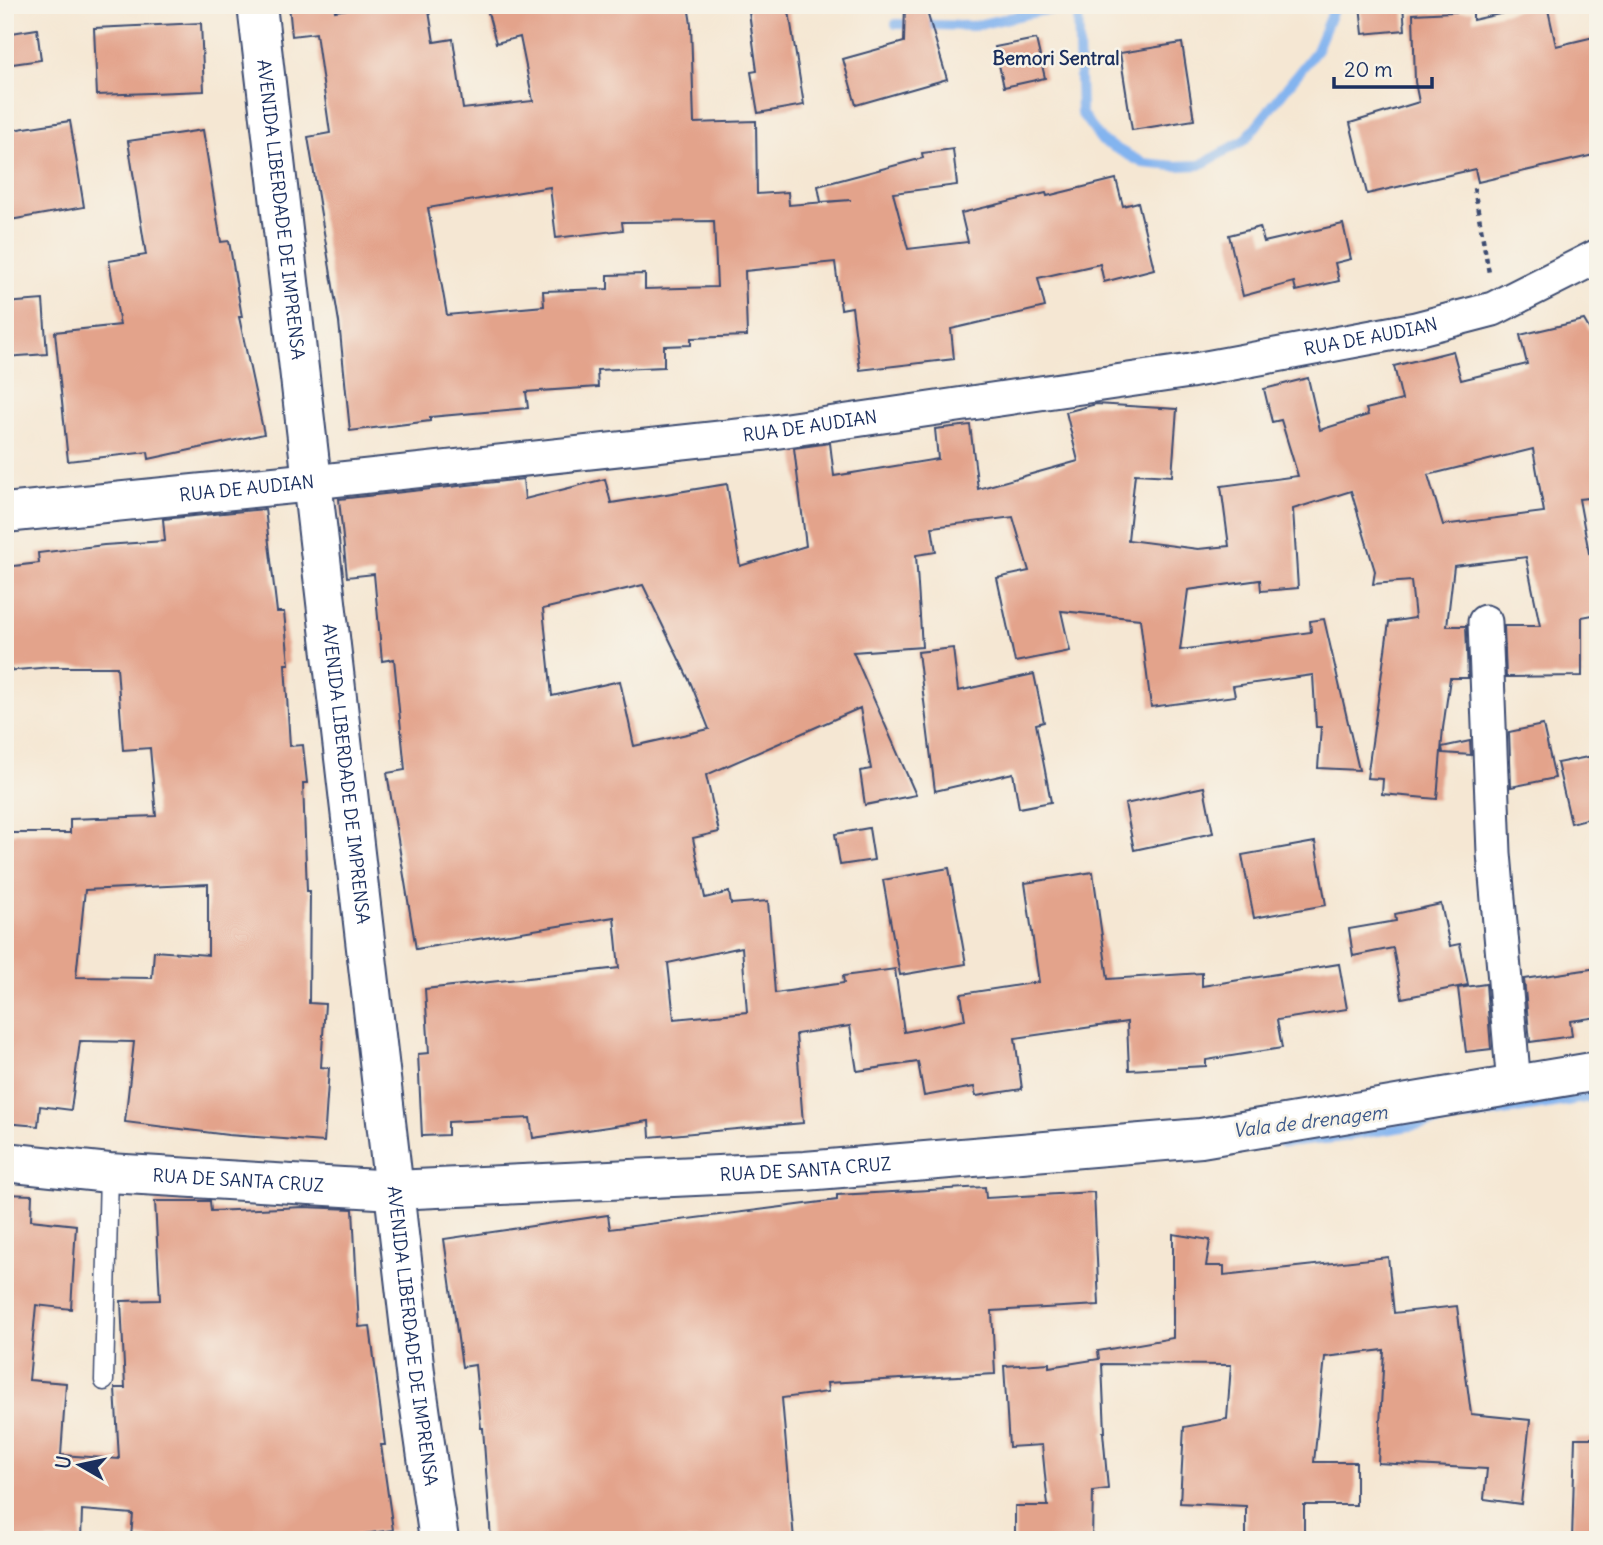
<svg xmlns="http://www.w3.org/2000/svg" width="1603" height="1545" viewBox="0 0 1603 1545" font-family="Delius,sans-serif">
<rect width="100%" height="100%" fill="#f7f3e8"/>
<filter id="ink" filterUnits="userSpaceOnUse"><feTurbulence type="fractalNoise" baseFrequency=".0143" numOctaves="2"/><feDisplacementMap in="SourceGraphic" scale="14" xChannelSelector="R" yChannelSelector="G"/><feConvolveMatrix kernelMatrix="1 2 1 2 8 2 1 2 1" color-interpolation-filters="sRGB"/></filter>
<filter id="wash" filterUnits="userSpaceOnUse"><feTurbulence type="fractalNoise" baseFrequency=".00686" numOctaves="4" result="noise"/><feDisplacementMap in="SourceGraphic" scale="28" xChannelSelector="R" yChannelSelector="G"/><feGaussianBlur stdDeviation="1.57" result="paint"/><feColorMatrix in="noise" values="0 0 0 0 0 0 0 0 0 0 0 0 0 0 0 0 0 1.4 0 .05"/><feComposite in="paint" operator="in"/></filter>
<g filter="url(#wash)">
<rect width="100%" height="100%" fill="#f5e7d3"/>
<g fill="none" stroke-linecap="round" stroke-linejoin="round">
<g stroke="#83b4ef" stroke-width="10">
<path d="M1078,9L1081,113L1102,141L1143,163L1175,166L1200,165L1245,140L1316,51L1335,5"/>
<path d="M896,24L973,26L1040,11L1101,5"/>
<path d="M1283,1143L1334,1138L1598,1096"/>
</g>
</g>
<g id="blocks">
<g fill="#e3a38b" fill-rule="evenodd">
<path d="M289,5H334L335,11L372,5H428L434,42L453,39L463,109L533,101L520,37L496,43L486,5H688L691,24L694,123L756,121L757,194L788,192L789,205L851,200L821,202L818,186L923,158L922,153L953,149L957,185L893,193L908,249L968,242L961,213L1046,193L1047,196L1116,179L1123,206L1138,202L1154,269L1104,282L1100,264L1038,278L1045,307L951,329L954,359L860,370L852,307L841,309L835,262L745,271L747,336L691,338V345L664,346V367L597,370L598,387L526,392L528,408L430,417V421L350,431L339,322L308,137L330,133L316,33L292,36ZM550,187L556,238L623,230L622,222L714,221L717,287L645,289V274L608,275V289L543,291L544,306L447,315L428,208Z"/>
<path d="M748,5H788L804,105L758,113L751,72L757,71Z"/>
<path d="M905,5H925L947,79L856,105L843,59L904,42Z"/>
<path d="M1360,5H1403L1405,30L1363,34Z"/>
<path d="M1540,5H1547L1556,46L1598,36V154L1478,182L1475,169L1367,194L1350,123L1419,102L1415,82L1413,14L1473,11V20Z"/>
<path d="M201,23L204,91L97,95L94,28Z"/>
<path d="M37,29L41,60L5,65V34Z"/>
<path d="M1036,39L1045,78L1004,87L995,47Z"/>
<path d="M1182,43L1194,120L1132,130L1120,53Z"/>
<path d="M70,121L84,207L10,220L5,190V131Z"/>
<path d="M203,130L221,242L229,241L242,317H239L264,434L149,459L148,452L68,461L55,332L120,325L109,261L146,255L128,141Z"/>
<path d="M1343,224L1351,259L1335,263L1339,281L1296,291L1294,282L1243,296L1229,235L1260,227L1264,242Z"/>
<path d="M43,300L47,354L5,357V303Z"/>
<path d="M1584,320L1598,344V497L1579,499L1589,553L1598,551V614L1582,617V676L1506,677L1504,626H1540L1526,557L1454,566L1447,626H1466L1468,678H1450L1443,728L1437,799L1382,794L1383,779L1367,778L1389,622L1415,618L1411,581L1373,584L1375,571L1351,491L1293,509L1298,588L1261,591L1260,580L1188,590L1180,650L1311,632L1310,621L1324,619L1359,770L1318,768L1321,727H1316L1313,675L1233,686L1235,696L1151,707L1140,619L1061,611L1070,651L1015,662L997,578L1029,571L1013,517L932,527L936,552L916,555L922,647L853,652L916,795L865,805L860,771L871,769L860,708L706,775L719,832L693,838L705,898L729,892L731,904L768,901L775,993L844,983L843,976L895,969L904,1032L965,1020L961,994L1039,982L1025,883L1093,872L1108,979L1202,973V986L1339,964L1347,1009L1277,1020L1282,1048L1206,1060V1066L1129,1070L1127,1022L1015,1038L1022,1089L976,1096L974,1087L924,1096L918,1062L857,1071L850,1026L796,1034L803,1123L650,1137L649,1121L533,1138L530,1118L448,1122V1135L422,1136L418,1054L429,1053L425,989L619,968L614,917L416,949L387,773L405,770L394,659L382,661L374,574L347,577L339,499L523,479L525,499L605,479L611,503L727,484L740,566L806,546L794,448L830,443L834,476L938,459L935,429L970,425L978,489L1078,461L1066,412L1096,404L1177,409L1172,476L1135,474L1128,540L1198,549L1229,546L1221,486L1298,476L1281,420L1272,422L1264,389L1308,378L1320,430L1368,415L1366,409L1402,400L1394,366L1453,351L1461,380L1527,364L1520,335ZM1533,449L1544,512L1443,525L1428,475ZM643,585L691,684L709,729L634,746L620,681L552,696L543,609ZM742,947L747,1012L674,1019L668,963Z"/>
<path d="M265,509L277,612H284L289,664H285L290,746L303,745L307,783H303L307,891H310L309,1003L325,1004L321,1067L329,1068L324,1142L228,1135L125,1122L134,1042L80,1041L71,1110L40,1106L38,1126L5,1123V897L12,833H70V819L156,816L150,748L123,750L117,667H52L5,671V567L39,563L38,553L104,545L165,541L163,519ZM208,884V955L154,951L152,978L76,977L85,890Z"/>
<path d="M953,648L958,691L1034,674L1044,722L1036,724L1051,802L1019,808L1013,773L935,791L918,652Z"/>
<path d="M1543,725L1555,778L1511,787L1509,732Z"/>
<path d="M1470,741L1471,755L1443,753L1442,747Z"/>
<path d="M1598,755V816L1571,823L1557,763Z"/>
<path d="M1204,787L1213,833L1134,850L1125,804Z"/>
<path d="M869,828L874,860L840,865L835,834Z"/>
<path d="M1315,842L1326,905L1254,918L1242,855Z"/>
<path d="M949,868L966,964L900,975L883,880Z"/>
<path d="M1441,904L1450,946L1460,944L1468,985L1402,998L1393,948L1353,956L1349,929L1396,921L1395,914Z"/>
<path d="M1598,968V1017L1570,1021L1572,1036L1530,1042L1524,979Z"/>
<path d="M1486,984L1491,1049L1466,1052L1458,988Z"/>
<path d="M985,1187L986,1198L1094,1192L1099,1305L992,1311L995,1374L827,1383L828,1392L782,1398L794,1540H491L483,1428H481L475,1365L462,1367L444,1239L608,1215L610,1229L837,1200V1195Z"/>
<path d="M5,1194L32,1195L31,1220L76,1225L71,1309L36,1305L29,1380L66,1383L61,1455L119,1459L115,1388H125L121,1301L160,1300L155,1201H210L211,1211L304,1207L353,1209L359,1327L370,1326L385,1445H381L393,1530L319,1540H268L267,1537L195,1538V1540L131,1537L133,1514L82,1510L81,1540H5Z"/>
<path d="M1173,1234L1210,1240L1206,1266H1224V1275L1388,1257L1394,1313L1457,1306L1471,1414L1530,1420L1521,1504L1484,1499L1487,1469L1378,1463L1384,1350L1325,1357L1314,1462H1356V1505H1304V1540H1246V1506L1180,1503L1184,1427L1227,1419L1231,1365L1102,1364L1105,1432H1103L1108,1489L1093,1491L1092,1540H1015V1506H1048L1042,1445L1009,1447L1004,1366L1049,1363V1367L1099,1359L1098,1351L1173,1338Z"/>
<path d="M1575,1438H1598V1540H1572Z"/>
</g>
</g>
</g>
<g filter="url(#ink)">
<use href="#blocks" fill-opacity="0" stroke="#3c4b70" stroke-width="2"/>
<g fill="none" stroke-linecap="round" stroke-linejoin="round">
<defs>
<path id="lane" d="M104,1381L109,1173"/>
<g id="street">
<path id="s1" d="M313,482L766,433L1190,371L1416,329L1493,309L1598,256"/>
<path d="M1485,622L1494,853L1514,1086"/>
</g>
<g id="secondary">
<path id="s2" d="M5,513L313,482"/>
<path id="s3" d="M5,1162L109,1173L394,1190L805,1171L1201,1138L1598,1071"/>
</g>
<g id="primary">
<path id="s4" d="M257,5L416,1381L439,1540"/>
</g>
</defs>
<use href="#lane" stroke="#3c4b70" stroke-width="21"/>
<use href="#street" stroke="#3c4b70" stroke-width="37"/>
<use href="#secondary" stroke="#3c4b70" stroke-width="42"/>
<use href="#primary" stroke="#3c4b70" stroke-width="42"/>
<path stroke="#3c4b70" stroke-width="4.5" stroke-dasharray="5 5" stroke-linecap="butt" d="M1474,188L1489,273"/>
<use href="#lane" stroke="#fff" stroke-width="18"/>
<use href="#street" stroke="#fff" stroke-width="33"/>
<use href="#secondary" stroke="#fff" stroke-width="38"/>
<use href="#primary" stroke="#fff" stroke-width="38"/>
</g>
</g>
<g text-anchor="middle" stroke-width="5" stroke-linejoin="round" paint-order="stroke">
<g font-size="18" fill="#1b2f5e" stroke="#f7f3e8">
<text dy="6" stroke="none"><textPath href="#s4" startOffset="206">AVENIDA LIBERDADE DE IMPRENSA</textPath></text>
<text dy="6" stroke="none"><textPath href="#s1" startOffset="1068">RUA DE AUDIAN</textPath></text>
<text dy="6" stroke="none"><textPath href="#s1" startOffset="500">RUA DE AUDIAN</textPath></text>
<text dy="6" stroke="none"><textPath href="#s2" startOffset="243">RUA DE AUDIAN</textPath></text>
<text dy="6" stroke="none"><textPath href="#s4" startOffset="774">AVENIDA LIBERDADE DE IMPRENSA</textPath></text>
<text dy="6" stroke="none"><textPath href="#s3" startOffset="802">RUA DE SANTA CRUZ</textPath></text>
<text dy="6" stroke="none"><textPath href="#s3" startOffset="234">RUA DE SANTA CRUZ</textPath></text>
<text dy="6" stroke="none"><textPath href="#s4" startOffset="1340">AVENIDA LIBERDADE DE IMPRENSA</textPath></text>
</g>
<g font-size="19" font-weight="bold" fill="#1b2f5e" stroke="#f7f3e8">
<text x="1056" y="65">Bemori Sentral</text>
</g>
<g font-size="19" font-style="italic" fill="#3a578a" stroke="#f7f3e8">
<text transform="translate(1310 1121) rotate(-7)" y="7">Vala de drenagem</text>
</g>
</g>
<rect width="1603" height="1545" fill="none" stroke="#f7f3e8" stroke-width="28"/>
<g transform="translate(80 1465) rotate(279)" stroke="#f7f3e8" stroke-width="5" paint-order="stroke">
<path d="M0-5L12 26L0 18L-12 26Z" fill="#1b2f5e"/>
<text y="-10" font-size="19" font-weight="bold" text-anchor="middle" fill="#1b2f5e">U</text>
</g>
<path d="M1334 77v10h98v-10" fill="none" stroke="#1b2f5e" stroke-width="3.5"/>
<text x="1344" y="77" font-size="21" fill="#1b2f5e" stroke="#f7f3e8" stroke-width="5" paint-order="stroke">20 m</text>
</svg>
